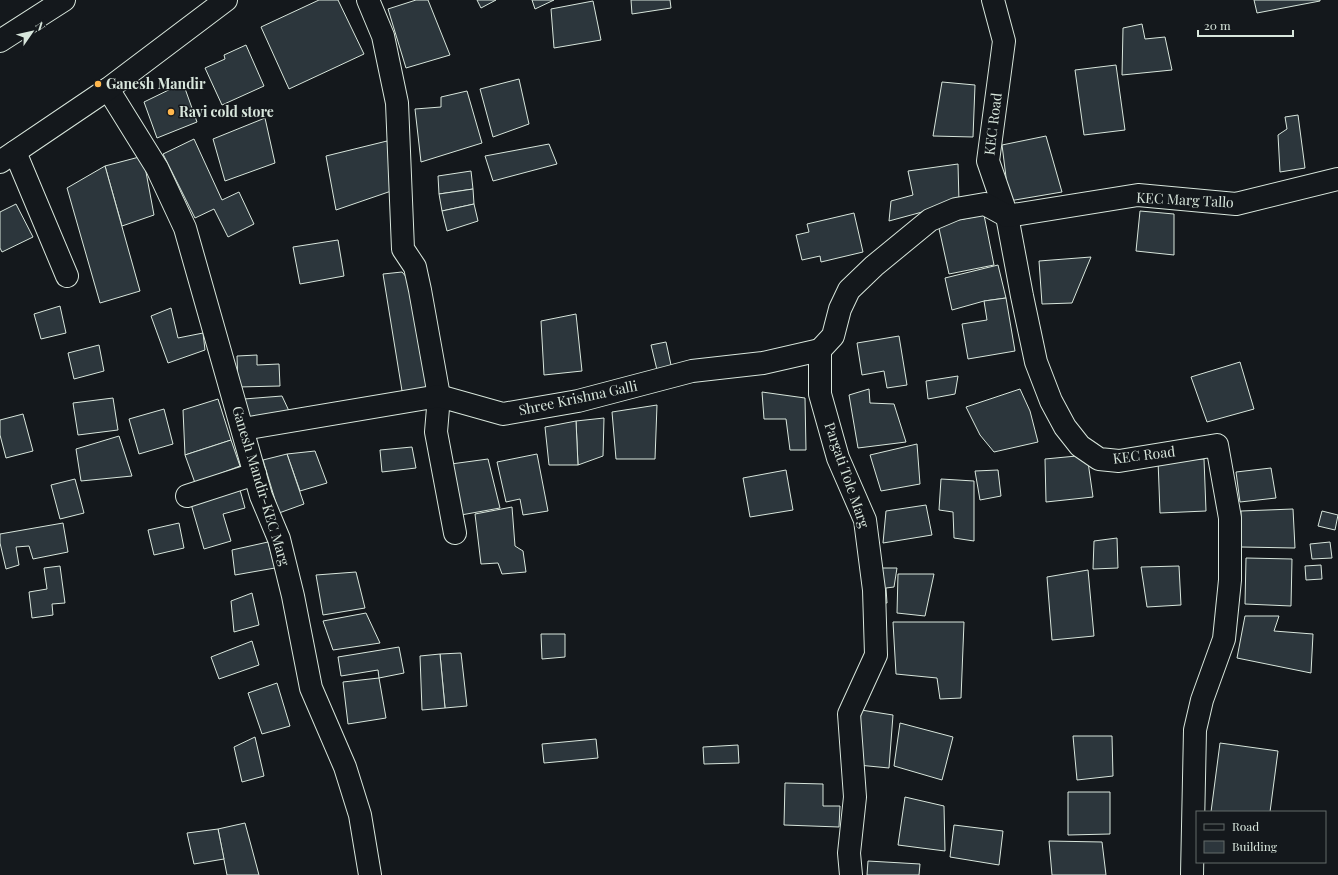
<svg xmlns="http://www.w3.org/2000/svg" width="1338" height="875" viewBox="0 0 1338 875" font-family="'Playfair Display',serif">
<rect width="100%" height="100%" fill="#14181c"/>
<g fill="#2c363c" stroke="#d8e6dc">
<path d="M319,0H338L364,54L289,89L261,27Z"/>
<path d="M416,0H428L450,55L406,68L388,9Z"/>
<path d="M477,0H496L481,8Z"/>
<path d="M532,0H554L535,9Z"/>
<path d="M631,0H670L671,8L632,14Z"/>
<path d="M1254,0H1320V1L1257,13Z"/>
<path d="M593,1L601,40L554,48L551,9Z"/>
<path d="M1142,24L1145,39L1165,37L1172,70L1122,75L1123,28Z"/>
<path d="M246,45L264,86L222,105L205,68L225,59L224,55Z"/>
<path d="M1116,65L1125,130L1084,135L1075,70Z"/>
<path d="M519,79L529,124L493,137L480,89Z"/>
<path d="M942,82L975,85L973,137L933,136Z"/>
<path d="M183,83L197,122L157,138L144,102Z"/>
<path d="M467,91L482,143L421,162L415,109L441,107V97Z"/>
<path d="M1298,115L1305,168L1280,172L1278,135L1287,129L1285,117Z"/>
<path d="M265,118L275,163L225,181L213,139Z"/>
<path d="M1046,136L1062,192L1009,201L1002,145Z"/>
<path d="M194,139L222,200L239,192L254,224L228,237L214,209L195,218L163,154Z"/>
<path d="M387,141L400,188L336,210L326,156Z"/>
<path d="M549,144L557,164L493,181L485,156Z"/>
<path d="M143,156L154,215L122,226L105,166Z"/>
<path d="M958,164L959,202L889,221L891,201L913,195L908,171Z"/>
<path d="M105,166L140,291L100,303L67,188Z"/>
<path d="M471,171L473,189L439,194L438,176Z"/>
<path d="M473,189L474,204L442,211L439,194Z"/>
<path d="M16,204L33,237L2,252L0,248V212Z"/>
<path d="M474,204L478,221L447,231L442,211Z"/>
<path d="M1140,211L1174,214V255L1136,251Z"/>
<path d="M854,213L863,252L821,262L820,256L802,260L796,235L809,232L807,224Z"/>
<path d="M984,215L994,265L949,274L938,224Z"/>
<path d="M338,240L344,276L300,284L293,247Z"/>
<path d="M1091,257L1072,303L1042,304L1039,261Z"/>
<path d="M998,265L1006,298L984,301L952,310L945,278Z"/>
<path d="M402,272L415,287L430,393L403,397L383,274Z"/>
<path d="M1006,298L1015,351L968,359L962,324L987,320L984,301Z"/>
<path d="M60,306L66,333L41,339L34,314Z"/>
<path d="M171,308L178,338L203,333L205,350L168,363L151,316Z"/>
<path d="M576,314L582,371L544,375L541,321Z"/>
<path d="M899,336L907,385L887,388L884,371L862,375L857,343Z"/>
<path d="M666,342L673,374L657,370L651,345Z"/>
<path d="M99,345L104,371L74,379L68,353Z"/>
<path d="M257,355V365L279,364L280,386L238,387L237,356Z"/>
<path d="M1240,362L1254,409L1207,422L1191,377Z"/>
<path d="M958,376L955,394L928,399L926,381Z"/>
<path d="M869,389L870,403L894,404L906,442L858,448L849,395Z"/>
<path d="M1020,389L1030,411L1038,442L994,452L980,435L966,407Z"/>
<path d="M762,392L805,398L806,450H790L786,419H764Z"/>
<path d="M282,396L289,411L248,417L244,399Z"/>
<path d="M113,398L118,430L78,435L73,403Z"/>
<path d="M218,399L231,440L185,455L183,410Z"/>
<path d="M657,405L655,459H616L612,412Z"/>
<path d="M164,409L173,444L139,454L129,419Z"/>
<path d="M23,414L33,451L6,458L0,435V420Z"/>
<path d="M604,418L603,456L578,465L576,421Z"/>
<path d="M576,421L578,465H549L545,427Z"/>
<path d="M119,436L132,476L81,481L76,449Z"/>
<path d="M231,440L240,466L195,483L185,455Z"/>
<path d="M917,444L920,484L881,491L870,455Z"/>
<path d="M412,447L416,468L382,472L380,450Z"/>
<path d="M315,451L327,483L300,491L287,454Z"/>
<path d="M287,454L304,504L279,513L263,460Z"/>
<path d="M537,454L548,511L523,515L520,499L506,502L497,462Z"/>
<path d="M1087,455L1093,497L1046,502L1045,459Z"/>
<path d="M488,459L500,508L461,515L451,464Z"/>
<path d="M1204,459L1206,511L1160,513L1158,460Z"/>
<path d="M1271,468L1276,498L1240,502L1236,472Z"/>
<path d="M786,470L793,510L750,517L743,478Z"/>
<path d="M998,470L1001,496L980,500L975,471Z"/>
<path d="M75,479L84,513L60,519L51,485Z"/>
<path d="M941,479L974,481V541L954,538L953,512L939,510Z"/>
<path d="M240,490L245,508L223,514L231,541L204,549L191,504Z"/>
<path d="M926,505L932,535L883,543L886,511Z"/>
<path d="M512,507L515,546L523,551L526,572L502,574L498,563L481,564L475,514Z"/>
<path d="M1293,509L1295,548L1241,547V511Z"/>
<path d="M1322,511L1338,515L1335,530L1318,526Z"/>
<path d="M63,523L68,552L33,559L29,546L16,547L19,565L6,569L0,543V534Z"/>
<path d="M179,523L184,548L154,555L148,530Z"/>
<path d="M1117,538L1118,568L1093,569L1094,541Z"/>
<path d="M268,542L275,568L235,575L232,550Z"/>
<path d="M1330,542L1332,558L1312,559L1310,544Z"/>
<path d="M1246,558L1292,559L1291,606L1245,604Z"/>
<path d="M1321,565L1322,579L1306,580L1305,566Z"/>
<path d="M60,566L65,603L52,604L53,615L32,618L29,592L47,589L44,568Z"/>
<path d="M1179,566L1181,605L1147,607L1141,567Z"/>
<path d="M880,568H897L894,587L886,588L887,603H879Z"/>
<path d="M1088,570L1094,636L1052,640L1047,577Z"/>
<path d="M356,572L365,608L323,615L316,575Z"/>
<path d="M898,574H934L925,616L897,613Z"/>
<path d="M252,593L259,625L234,632L231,601Z"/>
<path d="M366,613L380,643L333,650L323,621Z"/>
<path d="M1245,616H1279L1274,631L1313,634L1311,673L1237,658Z"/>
<path d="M893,622H964L961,698L940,699L937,678L896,674Z"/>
<path d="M541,634H565V657L542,659Z"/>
<path d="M252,641L259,665L219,679L211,657Z"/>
<path d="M399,647L404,673L379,678L378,670L341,676L338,657Z"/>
<path d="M461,653L467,706L445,708L440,654Z"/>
<path d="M440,654L445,708L422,710L420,656Z"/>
<path d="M379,678L386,718L348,724L343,682Z"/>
<path d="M277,683L290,726L262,734L248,693Z"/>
<path d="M861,710L893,715L889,768L858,765Z"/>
<path d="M900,723L953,737L942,780L894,766Z"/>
<path d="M1073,736H1112L1113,776L1077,780Z"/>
<path d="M255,737L264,776L242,782L234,747Z"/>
<path d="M596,739L598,758L544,763L542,744Z"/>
<path d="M1220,743L1278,751L1270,812H1211Z"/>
<path d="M738,745L739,763L704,764L703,747Z"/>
<path d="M785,783L823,784V806H840L839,827L784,825Z"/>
<path d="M1068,792H1110V834L1068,835Z"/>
<path d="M905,797L944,806L945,851L898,845Z"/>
<path d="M245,823L259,875H227L218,829Z"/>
<path d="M954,825L1003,831L999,865L950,857Z"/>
<path d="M218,829L224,859L194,864L187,833Z"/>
<path d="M1049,841L1102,842L1106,875H1052Z"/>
<path d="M868,861L920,864L919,875H867Z"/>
</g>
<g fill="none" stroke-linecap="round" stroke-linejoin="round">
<defs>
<g id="minor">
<path d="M368,0L383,36L397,103L403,249L415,267L420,290L439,396L436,432L455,533"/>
<path d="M993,0L1004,41L988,161L1007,216L1022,296L1036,362L1051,401L1065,427L1080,446L1099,459L1119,461L1217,445L1230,518V580L1224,639L1202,700L1195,730L1192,875"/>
<path d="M0,41L64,0"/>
<path d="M108,89L157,168L185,228L261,496L279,539L293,596L311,688L345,767L360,815L370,875"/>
<path d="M15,152L67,276"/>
<path d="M243,429L439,396L503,414L578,401L692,371L763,363L820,350"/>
<path d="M187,496L255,474"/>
<path d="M851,875L849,853L855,797L849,714L876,655L874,590L865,520L838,458L820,394V350L833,336L840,309L849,290L874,266L930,220L956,209L985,204L1007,216L1138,195L1236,204L1338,179"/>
</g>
<path id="primary" d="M0,162L108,89L226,0"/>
</defs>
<use href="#minor" stroke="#d8e6dc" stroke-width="24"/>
<use href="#primary" stroke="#d8e6dc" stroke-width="24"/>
<use href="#minor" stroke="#14181c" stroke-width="22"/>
<use href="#primary" stroke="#14181c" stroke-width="22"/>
</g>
<g fill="#ffb74d" stroke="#14181c" stroke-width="1.5">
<circle cx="98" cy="84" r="4"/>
<circle cx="171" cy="112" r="4"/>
</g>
<g text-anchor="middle" stroke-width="3" stroke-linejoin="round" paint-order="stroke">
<g font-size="14" font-weight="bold" fill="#d8e6dc" stroke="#14181c" text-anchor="start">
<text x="106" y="89">Ganesh Mandir</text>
<text x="179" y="117">Ravi cold store</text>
</g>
<g font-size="14" fill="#d8e6dc" stroke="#14181c">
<text transform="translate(993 124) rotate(-83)" y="5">KEC Road</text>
<text transform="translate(1185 200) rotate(3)" y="5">KEC Marg Tallo</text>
<text transform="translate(578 398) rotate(-12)" y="5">Shree Krishna Galli</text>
<text transform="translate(1144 455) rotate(-7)" y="5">KEC Road</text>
<text transform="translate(847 475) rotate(71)" y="5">Pargati Tole Marg</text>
<text transform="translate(261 486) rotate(73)" y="5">Ganesh Mandir-KEC Marg</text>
</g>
</g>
<rect x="1196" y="811" width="130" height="52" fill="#14181c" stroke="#626a69"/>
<rect x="1204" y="824" width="20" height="6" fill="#14181c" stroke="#626a69"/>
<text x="1232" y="831" font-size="12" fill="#d8e6dc">Road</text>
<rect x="1204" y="841" width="20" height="12" fill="#2c363c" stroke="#626a69"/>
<text x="1232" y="851" font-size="12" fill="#d8e6dc">Building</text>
<g transform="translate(32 32) rotate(56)" stroke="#14181c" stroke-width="3" paint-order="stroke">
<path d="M0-3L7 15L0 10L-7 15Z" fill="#d8e6dc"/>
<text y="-6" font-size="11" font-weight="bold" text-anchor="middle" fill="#d8e6dc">N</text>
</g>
<path d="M1198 30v6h95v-6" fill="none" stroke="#d8e6dc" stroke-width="2"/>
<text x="1204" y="30" font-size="12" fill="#d8e6dc" stroke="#14181c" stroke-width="3" paint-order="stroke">20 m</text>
</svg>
